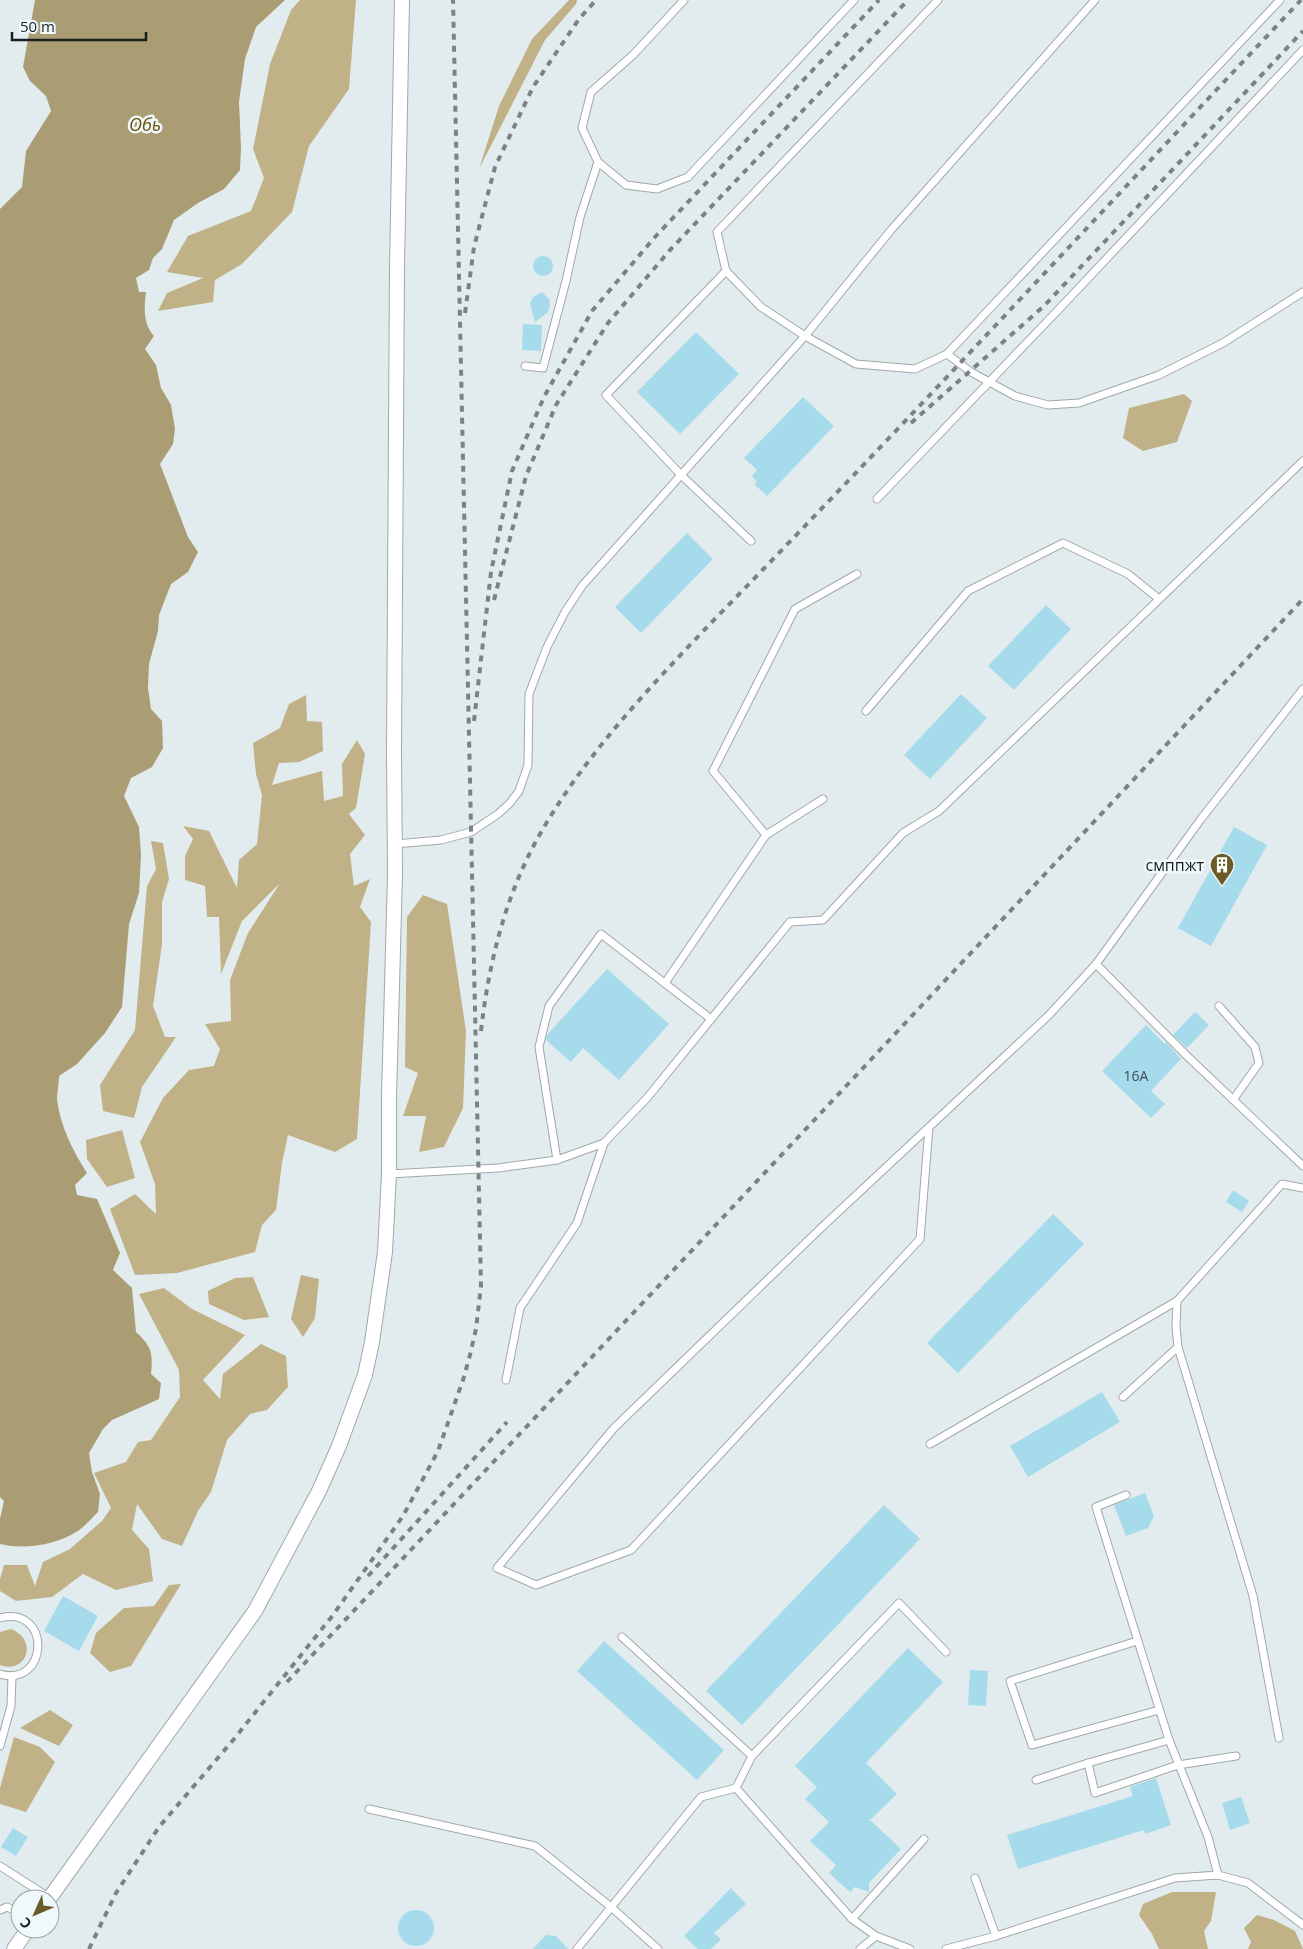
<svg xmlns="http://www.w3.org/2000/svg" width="1303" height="1949" viewBox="0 0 1303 1949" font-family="'Open Sans',sans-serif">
<rect width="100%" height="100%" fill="#e2ecef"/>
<g fill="#c0b187">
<path d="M300,0H356L349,89L309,146L292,212L242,264L215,280L213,302L158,311L167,293L203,278L167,272L188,236L251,211L264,178L253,149L270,64L291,10Z"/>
<path d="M569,0H577L576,4L545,40L479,169L499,106L532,39Z"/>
<path d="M1184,394L1192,401L1177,442L1143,451L1123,438L1129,408Z"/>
<path d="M306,695L307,721L322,722L323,751L299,762L279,763L272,785L322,771L324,801L343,796L342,764L357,740L365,754L356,808L349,814L365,835L350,854L354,886L370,879L360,907L371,922L357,1139L335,1152L288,1135L282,1163L276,1210L262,1225L255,1252L177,1273L135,1275L110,1209L135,1194L156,1214L155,1184L140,1142L163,1098L189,1070L214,1066L220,1049L205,1024L231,1021L230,980L248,933L280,883L242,921L221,974L219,917H207L205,886L185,880V856L193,839L183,826L209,831L237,888L239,860L257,844L262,795L256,774L253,743L280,728L289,704Z"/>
<path d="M151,841L163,843L169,879L162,902V944L153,1006L165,1037H176L142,1087L134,1118L103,1111L100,1085L135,1030L147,886L156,869Z"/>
<path d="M423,895L447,904L466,1031L463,1108L444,1147L419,1152L426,1116H403L418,1073L405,1067L407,917Z"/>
<path d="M122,1130L135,1178L107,1187L87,1159L86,1140Z"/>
<path d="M301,1275L319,1279L315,1318L303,1337L291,1319Z"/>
<path d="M253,1277L269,1317L244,1320L209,1304L208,1291L235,1278Z"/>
<path d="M164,1288L192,1309L245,1335L203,1380L220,1399L223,1374L261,1344L286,1356L288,1387L267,1410L250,1414L227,1440L211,1492L198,1511L182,1546L162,1539L137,1504L132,1530L149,1549L153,1581L116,1590L83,1574L52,1597L16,1601L0,1591V1579L4,1565H27L35,1586L43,1562L70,1549L102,1521L111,1508L94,1473L126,1462L138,1442L151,1440L180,1397L179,1370L139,1294Z"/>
<path d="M181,1584L131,1666L110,1672L90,1653L96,1633L124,1608L154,1606L169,1585Z"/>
<path d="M11,1629C39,1640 26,1675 0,1665V1632Z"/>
<path d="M50,1710L73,1725L59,1746L20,1728Z"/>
<path d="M14,1737L40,1747L55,1762L26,1812L0,1804V1788Z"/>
<path d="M1172,1892H1216L1211,1921L1204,1931L1208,1949H1159L1152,1934L1139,1915L1143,1904Z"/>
<path d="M1257,1915L1274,1920L1295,1931L1303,1949H1248L1251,1942L1244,1928Z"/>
</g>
<path fill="#aa9c73" d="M35,0H285L256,27L245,59L239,102L241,148L240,170L224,189L198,203L174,220L162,249L153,258L149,270L136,278L139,292H146C144,307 143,324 154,336L145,349L156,365L161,388L171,405L175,429L173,444L160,464L188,537L198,552L188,572L171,584L159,615L158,631L149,664L148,688L151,709L162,721L163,748L152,767L131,778L124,796L139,827L141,855L139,893L129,924L122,1007L105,1033L77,1064L59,1076C59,1083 57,1092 57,1099C60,1126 73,1151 87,1173L75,1185L77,1195L97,1199L120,1253L113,1270L132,1288L136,1332C152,1347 153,1353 151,1374L161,1383L159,1399L112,1420L103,1429L89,1453L92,1472L100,1494L98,1512C92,1518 85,1526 78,1531C56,1545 25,1550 0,1544V1519L4,1501L0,1497V209L22,187L26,151L51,111L46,96L30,81L23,67Z"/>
<g fill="#a6dbeb">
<circle cx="543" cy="266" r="10"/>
<path d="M542,292L549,299L550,306L548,312L535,322L530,303L533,297Z"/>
<path d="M523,324L542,325L541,351L522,350Z"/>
<path d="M696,332L739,374L680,434L637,392Z"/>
<path d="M803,397L834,426L767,496L754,484L757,482L752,476L757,470L744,458Z"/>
<path d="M687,533L713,559L641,633L615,607Z"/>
<path d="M1046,605L1071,629L1014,690L988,666Z"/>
<path d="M961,694L987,718L930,779L904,755Z"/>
<path d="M1234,827L1267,845L1211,946L1178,928Z"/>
<path d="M607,969L669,1024L619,1080L583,1048L571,1062L546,1040L547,1035Z"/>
<path d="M1195,1012L1209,1025L1187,1048L1173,1035Z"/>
<path d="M1146,1025L1165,1044L1166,1042L1181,1059L1151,1091L1165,1104L1151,1118L1102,1071Z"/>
<path d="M1233,1190L1249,1201L1242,1212L1226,1202Z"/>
<path d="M1053,1214L1084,1244L958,1373L927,1343Z"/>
<path d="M1102,1392L1120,1422L1028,1477L1010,1446Z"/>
<path d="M1145,1493L1154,1516L1148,1528L1126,1536L1114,1505Z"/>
<path d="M884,1505L920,1539L742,1725L706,1691Z"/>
<path d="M63,1596L98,1616L79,1651L44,1631Z"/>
<path d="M604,1641L724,1750L697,1780L577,1671Z"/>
<path d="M908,1648L943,1682L866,1763L897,1794L871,1819H869L901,1849L869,1883V1892L855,1887L850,1892L829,1873L836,1865L810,1841L829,1822L805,1799L817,1787L795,1766Z"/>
<path d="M970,1670L988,1671L986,1706L968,1705Z"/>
<path d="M1156,1778L1171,1825L1145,1834L1144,1830L1018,1869L1007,1835L1133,1796L1130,1787Z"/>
<path d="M1241,1797L1250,1823L1230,1830L1222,1803Z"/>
<path d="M13,1828L28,1837L16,1856L1,1847Z"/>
<path d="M731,1888L746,1904L714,1933L721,1939L711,1949H698L684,1936Z"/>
<circle cx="416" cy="1928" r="18"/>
<path d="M546,1935L556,1936L568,1949H533Z"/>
</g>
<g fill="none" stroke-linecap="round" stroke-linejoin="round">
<defs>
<g id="service">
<path d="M684,0L633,55L591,92L582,128L598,162L626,185L657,189L688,177L854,0"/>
<path d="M938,0L717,232L726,271L761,307L805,336L856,364L915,369L947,354L1280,0"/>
<path d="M726,271L606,395L681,475L751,541"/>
<path d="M947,354L971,372L1015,396L1048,405L1079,403L1159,375L1223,343L1303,292"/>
<path d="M525,366L543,368L566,281L580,217L598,162"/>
<path d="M877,499L1061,307L1303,50"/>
<path d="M866,711L968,591L1063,543L1128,574L1159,599"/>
<path d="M766,835L713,771L795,609L857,574"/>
<path d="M395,844L441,840L471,832L498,814L510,803L519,791L528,765L529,694L547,647L565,612L582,586L805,336L891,230L1095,0"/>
<path d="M1096,964L1186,1055L1303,1166"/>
<path d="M665,983L766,835L823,799"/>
<path d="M1219,1006L1255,1047L1259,1063L1233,1100"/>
<path d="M929,1127L920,1239L631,1550L536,1585L497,1568L614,1428L821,1228L1048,1016L1096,964L1201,819L1303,689"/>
<path d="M557,1160L539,1047L549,1006L601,934L711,1019"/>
<path d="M389,1174L498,1168L557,1160L604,1143L647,1098L790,922L823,920L903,833L939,811L1303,461"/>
<path d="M1177,1301L1176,1327L1178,1347L1253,1596L1279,1738"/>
<path d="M506,1380L520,1308L577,1223L604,1143"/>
<path d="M1123,1397L1178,1347"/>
<path d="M930,1444L1177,1301L1282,1184L1303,1188"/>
<path d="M1126,1495L1096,1507L1169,1740L1208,1837L1218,1875"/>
<path d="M0,1618C52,1605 49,1688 0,1674"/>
<path d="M622,1637L752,1756"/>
<path d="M1137,1641L1010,1681L1032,1745L1159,1710"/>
<path d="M0,1746L11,1706L12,1676"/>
<path d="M1088,1763L1095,1793L1178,1765L1236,1756"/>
<path d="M1036,1780L1088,1763L1169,1740"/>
<path d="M369,1809L535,1846L611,1907L658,1949"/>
<path d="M0,1866L50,1898"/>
<path d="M975,1878L996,1936"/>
<path d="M0,1910L7,1907L20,1913"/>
<path d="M852,1919L924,1839"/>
<path d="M577,1949L701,1797L736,1788"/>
<path d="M860,1949L876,1936"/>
<path d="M910,1949L876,1936L852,1919L736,1788L752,1756L899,1603L946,1652"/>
<path d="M946,1949L996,1936L1175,1878L1218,1875L1248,1883L1303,1925"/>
</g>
<g id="minor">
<path d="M49,1899L255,1611L319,1491L339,1446L365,1375L372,1342L385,1252L389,1174V1097L395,874L394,752L397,267L402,0"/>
<path d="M14,1949L28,1929"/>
</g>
</defs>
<use href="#service" stroke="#a0a8ab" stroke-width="9"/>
<use href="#minor" stroke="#a0a8ab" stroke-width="16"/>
<use href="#service" stroke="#fff" stroke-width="7"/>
<use href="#minor" stroke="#fff" stroke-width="14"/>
<g stroke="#7b8284" stroke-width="4" stroke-dasharray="6 6" stroke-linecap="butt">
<path d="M465,313L474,247L495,167L533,87L579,19L596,0"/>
<path d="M911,423L1044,306L1303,31"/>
<path d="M494,600L526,476L556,405L608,323L670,250L908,0"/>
<path d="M474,721L491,572L512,471L544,397L592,311L655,237L879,0"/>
<path d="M481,1031C489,960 507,889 544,827C589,751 649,688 709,625C756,577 803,528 849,480C1001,321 1150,160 1301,0"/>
<path d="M368,1576L507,1422"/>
<path d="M287,1682L1303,599"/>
<path d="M89,1949L116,1893L159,1827L234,1739L333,1615L403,1516L438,1451L463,1380L470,1355L476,1329L481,1286L453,0"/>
</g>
</g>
<defs>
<symbol id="building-pin" viewBox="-11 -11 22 30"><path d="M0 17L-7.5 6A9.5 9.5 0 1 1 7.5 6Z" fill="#6b5b28" stroke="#eff9fc"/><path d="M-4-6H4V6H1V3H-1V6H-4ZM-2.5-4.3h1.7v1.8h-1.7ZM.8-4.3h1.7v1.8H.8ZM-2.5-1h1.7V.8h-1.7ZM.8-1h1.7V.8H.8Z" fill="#fff"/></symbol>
</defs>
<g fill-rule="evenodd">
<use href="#building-pin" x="1208" y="851" width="28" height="38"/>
</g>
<g text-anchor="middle" stroke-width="5" stroke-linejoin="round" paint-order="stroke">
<g font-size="14" fill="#3e4d53">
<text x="1136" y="1081">16А</text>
</g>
<g font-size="16" fill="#1b1e20" stroke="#eff9fc" text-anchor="end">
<text x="1204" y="871">смппжт</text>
</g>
<g font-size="18" font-style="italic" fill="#69540a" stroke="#eff9fc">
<text x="145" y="131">Обь</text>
</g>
</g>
<g transform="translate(35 1914) rotate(225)"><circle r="24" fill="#eff9fc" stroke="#9aa1a4"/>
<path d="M0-4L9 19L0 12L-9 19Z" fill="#6b5b28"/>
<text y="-8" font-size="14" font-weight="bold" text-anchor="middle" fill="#1b1e20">С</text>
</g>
<path d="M12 32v8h134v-8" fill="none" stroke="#1b1e20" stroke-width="2.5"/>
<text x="20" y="32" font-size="15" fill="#1b1e20" stroke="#eff9fc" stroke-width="4" paint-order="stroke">50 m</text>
</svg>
